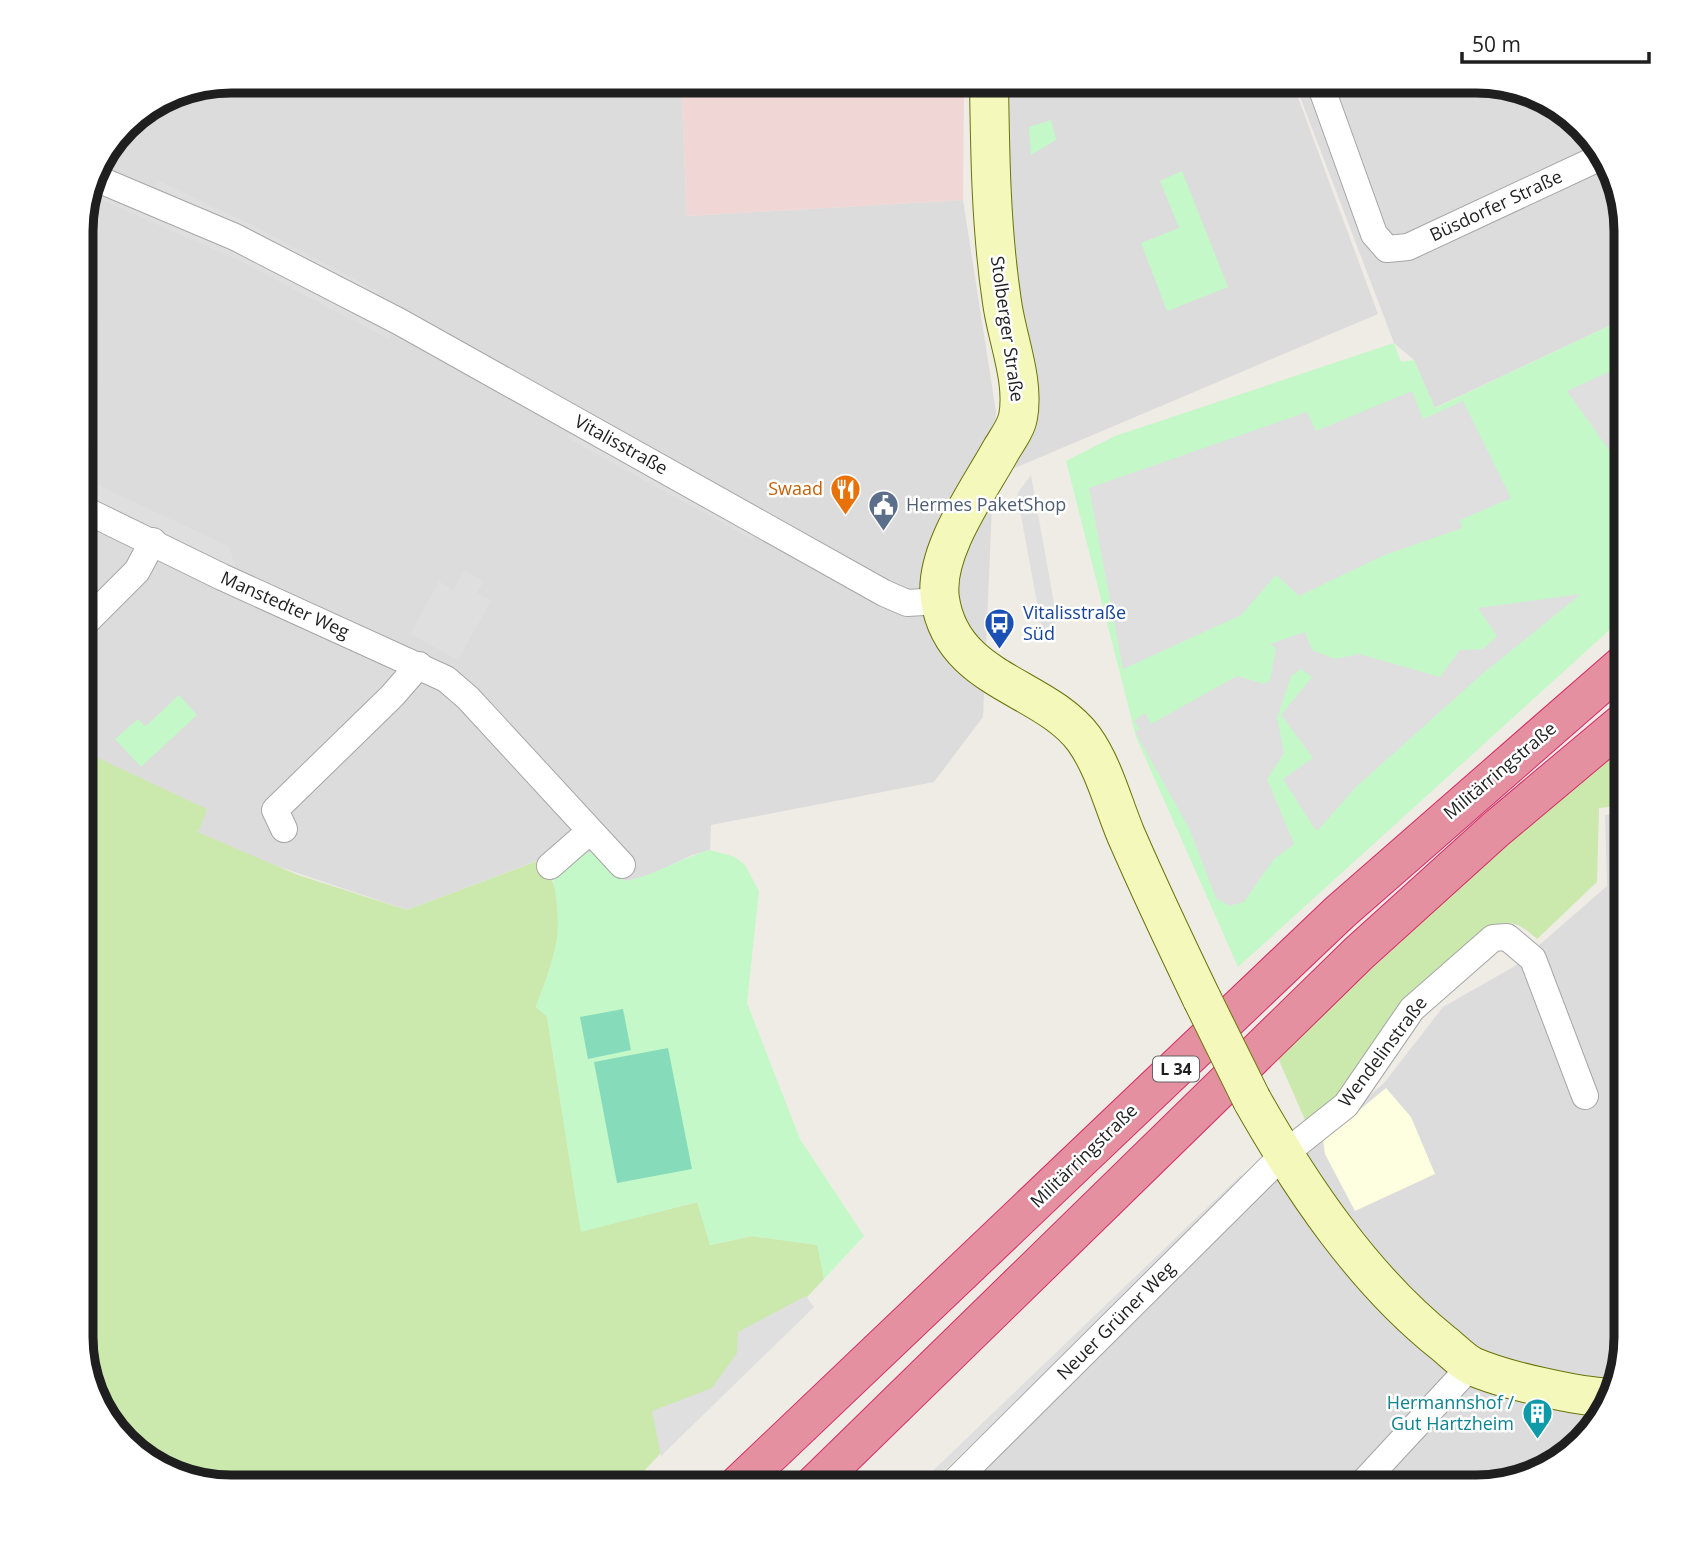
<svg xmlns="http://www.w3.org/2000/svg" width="1707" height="1568" viewBox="0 0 1707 1568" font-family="'Open Sans',sans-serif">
<rect width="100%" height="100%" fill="#efece6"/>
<g fill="#dddcdc">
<path d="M231,81H681L687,216L963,200L996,412L983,717L934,782L711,825L710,850L692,855L644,878L624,881L599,853L539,860L407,910L81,800V221L96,164L131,118L174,92Z"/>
<path d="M1006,81H1292L1378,314L1010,470Z"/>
<path d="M1294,81H1485L1542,96L1583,125L1615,173L1626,222V318L1434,408L1414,360L1394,343Z"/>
<path d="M1626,813V1337L1615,1395L1582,1444L1533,1476L1476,1487H940L1308,1148L1384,1083L1443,1007L1515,966L1607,886L1605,815Z"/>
</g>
<path fill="#f0d6d5" d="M681,81H964L963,200L687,216Z"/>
<path fill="#fefee0" d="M1386,1088L1411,1117L1435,1174L1355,1211L1325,1154L1323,1140Z"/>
<g fill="#cbe8ad">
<path d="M1626,744V805L1599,808L1597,882L1537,939C1520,924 1510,917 1489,929L1338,1096L1306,1122L1277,1056L1545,809Z"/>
<path d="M81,750L207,809L199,831H195L298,875L407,910L540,860C576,906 554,958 536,1007L547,1016L581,1231L698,1202L710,1245L752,1236L818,1245L824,1279L629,1487H231L173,1476L124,1443L92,1395L81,1346Z"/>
</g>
<g fill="#c4f8c8">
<path d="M1051,120L1056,140L1031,155L1029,127Z"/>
<path d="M1182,171L1228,287L1167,311L1141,243L1179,228L1160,181Z"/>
<path d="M1626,318V615L1238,967L1136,737L1066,461L1115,436L1394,343L1401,362L1414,360L1435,408Z"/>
<path d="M179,695L197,715L141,767L115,739L138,719L145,726L148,724Z"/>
<path d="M710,850L735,857L745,865L759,891L747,1003L800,1139L864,1236L824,1279L817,1245L752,1236L710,1245L697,1202L581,1232L547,1017L536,1007C557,950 563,938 553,877L581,852L599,853L624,881C655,876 680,858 710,850Z"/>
</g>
<g fill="#86dcba">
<path d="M623,1009L631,1050L588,1059L580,1017Z"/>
<path d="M668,1048L692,1169L617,1183L594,1062Z"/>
</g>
<g fill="#dfdfdf">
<path d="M157,180L254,226L379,292L375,298L155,186Z"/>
<path d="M90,188L187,228L302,284L391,333L388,339L242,262L88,194Z"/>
<path d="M1626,364V474L1567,391Z"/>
<path d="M1412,391L1423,419L1463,401L1511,498L1460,520L1462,528L1382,556L1299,596L1276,575L1241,615L1123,669L1089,488L1307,412L1316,431Z"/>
<path d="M570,432L757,534L753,540L567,438Z"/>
<path d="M1031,475L1057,620L1043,635L1017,494Z"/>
<path d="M81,477L228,546L238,571L81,498Z"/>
<path d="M464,570L484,581L477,593L491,601L458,660L410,634L439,581L454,590Z"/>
<path d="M1581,594L1481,675L1356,787L1318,830L1315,829L1283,779L1313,758L1281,715L1312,677L1301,669L1291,676L1277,718L1284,753L1267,779L1294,844L1274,859L1244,902L1229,906L1216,898L1189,828L1135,732L1140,729L1134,721L1145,713L1151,724L1237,676L1264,684L1270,680L1276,648L1270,644L1305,632L1312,650L1335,659L1359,654L1440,677L1460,650L1483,649L1497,636L1478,608Z"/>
<path d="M1241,1175L1246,1180L927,1487H916Z"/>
<path d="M806,1296L814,1307L661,1456L652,1411L712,1388L737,1353L738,1332Z"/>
</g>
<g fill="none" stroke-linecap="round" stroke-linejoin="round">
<defs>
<g id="street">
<path d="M1319,81L1374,234L1387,249L1408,247L1603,156"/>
<path d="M93,177L235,237L400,322L884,593L907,603L940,601"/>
<path d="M81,508L222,577L446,679L468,698L622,865"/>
<path d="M81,627L137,571L153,541"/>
<path d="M284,829L275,810L392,696L419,665"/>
<path d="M550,866L589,832"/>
<path d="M949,1487L1283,1155L1346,1105L1412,1009L1493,938L1507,937L1533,959L1585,1096"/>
<path d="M1359,1487L1471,1366"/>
</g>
<g id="secondary">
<path d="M989,81C990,155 991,229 1002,302C1007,339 1025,381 1018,417C1016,428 1007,440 1001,450C979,490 933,552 940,599C952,682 1044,685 1084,739C1104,767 1113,804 1126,835C1150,890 1176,945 1202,999"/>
<path d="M1252,1100C1302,1188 1363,1279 1443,1343C1452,1350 1462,1361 1472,1366C1503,1380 1579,1397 1613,1398"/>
</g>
<g id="highway">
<path d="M736,1487L1340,912L1626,662"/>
<path d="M812,1487L1359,953L1495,830L1626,720"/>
</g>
</defs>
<use href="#street" stroke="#a6a6a6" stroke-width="28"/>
<use href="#secondary" stroke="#697408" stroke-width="40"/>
<use href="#highway" stroke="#d52b67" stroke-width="40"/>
<use href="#street" stroke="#fff" stroke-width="26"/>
<use href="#secondary" stroke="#f5f8bb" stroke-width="38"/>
<use href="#highway" stroke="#e490a1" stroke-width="38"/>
<defs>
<path id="secondary-bridge" d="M1202,999L1252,1100"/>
</defs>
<use href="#secondary-bridge" stroke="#697408" stroke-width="40" stroke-linecap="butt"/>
<use href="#secondary-bridge" stroke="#f5f8bb" stroke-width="38"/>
</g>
<defs>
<symbol id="restaurant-pin" viewBox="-11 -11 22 30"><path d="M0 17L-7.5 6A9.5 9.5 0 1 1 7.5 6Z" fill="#e8710a" stroke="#fff"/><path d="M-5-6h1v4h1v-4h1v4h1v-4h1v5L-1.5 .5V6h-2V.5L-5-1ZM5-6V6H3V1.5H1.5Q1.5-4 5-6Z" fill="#fff"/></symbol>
<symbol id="civic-pin" viewBox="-11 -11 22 30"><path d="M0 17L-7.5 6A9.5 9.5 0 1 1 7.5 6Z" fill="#5c6f8a" stroke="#fff"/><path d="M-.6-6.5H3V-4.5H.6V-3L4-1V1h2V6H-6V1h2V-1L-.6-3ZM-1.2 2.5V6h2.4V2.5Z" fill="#fff"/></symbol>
<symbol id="bus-pin" viewBox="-11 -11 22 30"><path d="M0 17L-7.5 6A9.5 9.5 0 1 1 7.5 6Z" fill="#1a4fb4" stroke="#fff"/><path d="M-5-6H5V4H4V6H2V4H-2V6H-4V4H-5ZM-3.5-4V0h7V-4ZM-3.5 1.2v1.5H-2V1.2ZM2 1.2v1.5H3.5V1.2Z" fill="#fff"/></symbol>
<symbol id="building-pin" viewBox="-11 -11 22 30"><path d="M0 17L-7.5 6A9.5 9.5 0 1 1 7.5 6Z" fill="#0f9aa8" stroke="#fff"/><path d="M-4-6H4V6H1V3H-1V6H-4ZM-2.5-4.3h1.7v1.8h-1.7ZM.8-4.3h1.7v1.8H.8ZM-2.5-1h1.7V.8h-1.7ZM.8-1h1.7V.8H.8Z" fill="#fff"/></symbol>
</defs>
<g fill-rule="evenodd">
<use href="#restaurant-pin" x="828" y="472" width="35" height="47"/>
<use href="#civic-pin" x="866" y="488" width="35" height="47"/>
<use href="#bus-pin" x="982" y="606" width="35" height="47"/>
<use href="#building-pin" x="1520" y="1396" width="35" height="47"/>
</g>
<g text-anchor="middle" stroke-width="5" stroke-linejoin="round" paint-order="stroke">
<rect fill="#fff" stroke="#626262" stroke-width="2" x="1153" y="1056.5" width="46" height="25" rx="5"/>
<g font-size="16" font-weight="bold" fill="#1f1f1f">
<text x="1176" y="1075">L 34</text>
</g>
<g font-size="18" fill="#1f1f1f" stroke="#fff">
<text transform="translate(1496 206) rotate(-25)" y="6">Büsdorfer Straße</text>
<text transform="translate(1007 329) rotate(82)" y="6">Stolberger Straße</text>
<text transform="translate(621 445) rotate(29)" y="6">Vitalisstraße</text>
<text transform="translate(285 605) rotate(24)" y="6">Manstedter Weg</text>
<text transform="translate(1500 771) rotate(-40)" y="6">Militärringstraße</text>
<text transform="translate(1383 1052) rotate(-53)" y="6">Wendelinstraße</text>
<text transform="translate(1084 1156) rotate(-44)" y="6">Militärringstraße</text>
<text transform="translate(1116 1321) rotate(-45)" y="6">Neuer Grüner Weg</text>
</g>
<g font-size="18" fill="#c56008" stroke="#fff" text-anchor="end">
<text x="823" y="495">Swaad</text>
</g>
<g font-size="18" fill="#4e5e75" stroke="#fff" text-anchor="start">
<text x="906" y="511">Hermes PaketShop</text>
</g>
<g font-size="18" fill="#164399" stroke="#fff" text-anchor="start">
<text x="1023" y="619">Vitalisstraße<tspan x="1023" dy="21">Süd</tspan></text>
</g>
<g font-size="18" fill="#0d838f" stroke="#fff" text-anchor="end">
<text x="1514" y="1409">Hermannshof /<tspan x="1514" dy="21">Gut Hartzheim</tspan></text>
</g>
</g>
<path d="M0 0H1707V1568H0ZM231 93H1476A138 138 0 0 1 1614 231V1337A138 138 0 0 1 1476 1475H231A138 138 0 0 1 93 1337V231A138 138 0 0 1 231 93Z" fill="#fff" fill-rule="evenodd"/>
<path fill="none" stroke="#1f1f1f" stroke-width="9" d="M231 93H1476A138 138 0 0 1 1614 231V1337A138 138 0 0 1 1476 1475H231A138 138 0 0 1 93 1337V231A138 138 0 0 1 231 93Z"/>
<path d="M1462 52v10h187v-10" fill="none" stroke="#1f1f1f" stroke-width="3.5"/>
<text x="1472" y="52" font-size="21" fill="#1f1f1f" stroke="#ffffff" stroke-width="5" paint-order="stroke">50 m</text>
</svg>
